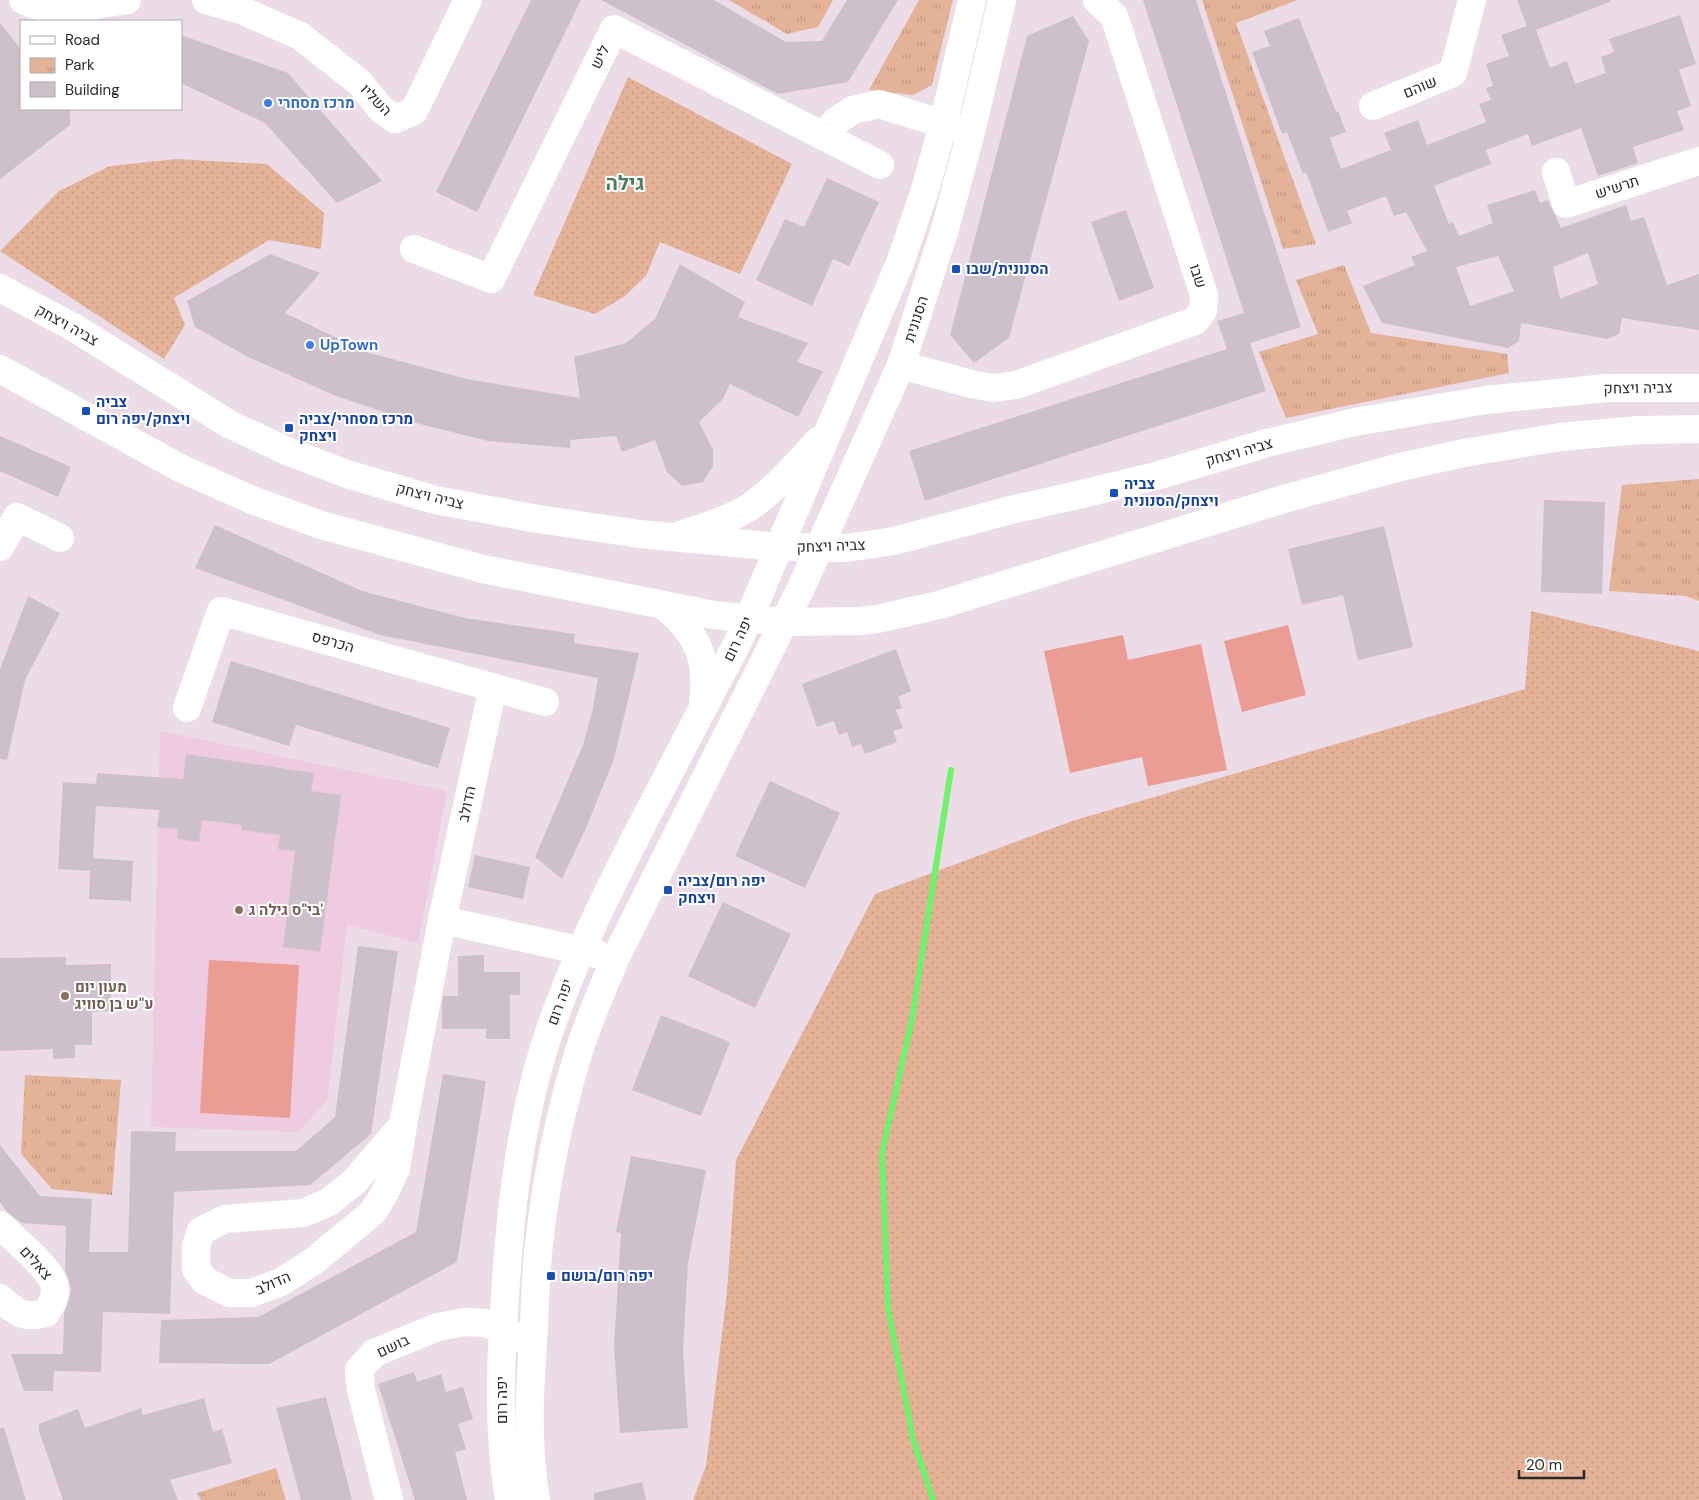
<svg xmlns="http://www.w3.org/2000/svg" width="1699" height="1500" viewBox="0 0 1699 1500" font-family="'DM Sans',Heebo,sans-serif">
<defs>
<pattern id="grass-dots" width="8" height="8" patternUnits="userSpaceOnUse" patternTransform="scale(1.25)"><rect width="8" height="8" fill="#e4b297"/><path d="M2 2h.1M6 6h.1" fill="none" stroke="#c49982" stroke-width="1.8" stroke-linecap="round"/></pattern>
<pattern id="park-tufts" width="24" height="20" patternUnits="userSpaceOnUse" patternTransform="scale(1.25)"><rect width="24" height="20" fill="#e4b297"/><path d="M3 7l-1-3M5 7V3M7 7l1-3M15 17l-1-3M17 17v-4M19 17l1-3" fill="none" stroke="#c49982"/></pattern>
</defs>
<rect width="100%" height="100%" fill="#ecdce8"/>
<path fill="#eecbe1" d="M160,731L447,791L418,943L347,925L327,1101L298,1132L151,1127Z"/>
<g fill="url(#grass-dots)">
<path d="M628,77L792,164L740,274L660,242L646,276L625,296L595,314L533,295Z"/>
<path d="M176,159L267,164L324,213L321,249L269,240L174,298L185,325L164,359L0,251L59,191L110,166Z"/>
<path d="M1531,611L1699,651V1500H693L706,1466L727,1292L736,1160L875,894L1075,820L1525,689Z"/>
</g>
<g fill="url(#park-tufts)">
<path d="M729,0H833L818,27L787,34Z"/>
<path d="M919,0H953L932,85L913,95L869,90Z"/>
<path d="M1202,0H1298L1236,23L1316,244L1283,249Z"/>
<path d="M1344,265L1371,333L1507,354L1509,373L1286,418L1259,352L1318,334L1296,280Z"/>
<path d="M1699,479V601L1685,596L1609,591L1622,485Z"/>
<path d="M25,1075L121,1080L112,1195L52,1189L21,1154Z"/>
<path d="M276,1468L286,1500H201L197,1493Z"/>
</g>
<g fill="#eb9d93">
<path d="M1288,625L1306,695L1242,712L1224,641Z"/>
<path d="M1123,635L1128,660L1201,644L1227,770L1148,786L1142,757L1070,773L1044,651Z"/>
<path d="M209,960L299,965L290,1118L200,1113Z"/>
</g>
<g fill="none" stroke-linecap="round" stroke-linejoin="round">
<path stroke="#73f06d" stroke-width="6" d="M933,1500L913,1439L888,1308L882,1153L912,1019L951,770"/>
</g>
<g fill="#cec0ca" fill-rule="evenodd">
<path d="M531,0H581L477,212L436,192Z"/>
<path d="M601,0H714L786,42L822,41L847,0H898L848,82L778,94Z"/>
<path d="M1143,0H1196L1301,327L1250,343L1266,391L925,501L909,451L1227,349L1217,321L1244,313Z"/>
<path d="M1517,0H1610V2L1536,30L1550,68L1567,61L1575,84L1606,73L1601,57L1614,52L1609,39L1680,15L1696,64L1679,70L1691,106L1677,111L1684,130L1633,147L1638,163L1598,176L1581,128L1532,146L1528,134L1486,150L1491,164L1434,186L1449,224L1453,222L1459,236L1493,223L1487,205L1535,190L1540,203L1548,200L1561,228L1626,205L1631,221L1644,217L1667,285L1699,274V330L1622,318L1619,334L1607,339L1521,323L1519,341L1508,348L1382,323L1363,286L1415,265L1411,257L1427,251L1406,212L1394,216L1386,196L1347,211L1352,223L1328,232L1306,172L1303,174L1287,132L1282,134L1252,52L1270,46L1264,31L1299,18L1336,112L1338,111L1346,132L1330,138L1341,169L1391,150L1384,133L1418,120L1427,145L1486,122L1479,104L1491,100L1486,88L1493,86L1486,64L1509,56L1501,35L1527,26ZM1588,253L1598,284L1560,299L1553,267ZM1498,256L1514,291L1470,306L1456,267Z"/>
<path d="M1073,16L1089,41L1009,338L974,363L950,335L1027,36Z"/>
<path d="M0,23L21,49V109H70V125L0,179Z"/>
<path d="M181,35L288,73L382,181L337,203L265,123L181,83Z"/>
<path d="M827,178L879,202L849,266L833,259L812,306L756,280L785,219L804,227Z"/>
<path d="M1126,210L1154,288L1119,301L1091,222Z"/>
<path d="M270,254L320,273L285,313L366,352L467,379L580,398L574,357L626,343L655,319L680,264L745,302L738,317L808,343L797,362L823,371L798,417L730,384L723,399L699,422L713,450V466L703,482L682,486L667,472L655,440L622,452L616,436L570,440V448L488,441L416,423L336,396L246,356L195,327L187,301Z"/>
<path d="M0,436L71,467L58,497L0,471Z"/>
<path d="M1544,500L1605,502L1602,594L1541,592Z"/>
<path d="M215,525L362,591L465,618L575,634L574,643L639,653L614,759L586,828L562,879L535,857L583,745L593,708L598,678L380,635L195,568Z"/>
<path d="M1384,526L1413,647L1358,660L1343,595L1302,605L1288,549Z"/>
<path d="M28,596L60,613L25,680L7,760L0,759V669Z"/>
<path d="M896,649L911,691L898,697L902,708L896,710L903,728L893,731L897,742L865,754L861,744L852,747L847,732L839,735L834,721L817,727L802,684Z"/>
<path d="M231,661L450,728L438,768L296,725L289,746L212,722Z"/>
<path d="M186,754L314,773L311,791L341,795L320,952L283,947L295,851L278,849L280,835L241,830L242,825L202,820L199,842L177,839L178,829L157,827L160,810L96,806L93,858L133,861L131,901L89,899L90,871L58,869L63,782L96,784L97,773L183,779Z"/>
<path d="M770,781L840,813L805,888L735,856Z"/>
<path d="M475,855L530,867L523,899L468,887Z"/>
<path d="M723,902L791,934L755,1008L688,976Z"/>
<path d="M358,946L398,951L371,1134L310,1185L174,1192L170,1314L103,1312L101,1372L54,1371L53,1391H24L11,1354H63L64,1313L69,1300L71,1291L69,1280L65,1271L66,1226L21,1223L7,1212L0,1202V1145L40,1196L92,1199L89,1252H128L131,1131L176,1132L175,1151H296L335,1117Z"/>
<path d="M484,955V972H520V995H510V1039H486V1029H442V1005L443,996H458V956Z"/>
<path d="M66,957V965L111,964V1011L92,1012V1045H75V1058L53,1059V1049L0,1051V958Z"/>
<path d="M661,1015L730,1042L701,1116L632,1090Z"/>
<path d="M443,1074L486,1081L457,1262L269,1364L159,1363L161,1320L258,1317L416,1232Z"/>
<path d="M631,1156L706,1170L688,1263L683,1351L688,1428L620,1433L614,1346L621,1233L616,1232Z"/>
<path d="M414,1372L417,1382L441,1374L446,1392L463,1387L473,1419L458,1424L466,1449L455,1452L467,1500H415L378,1384Z"/>
<path d="M326,1397L352,1500H301L276,1408Z"/>
<path d="M204,1398L213,1432L222,1429L232,1463L170,1480L178,1500H63L39,1431V1424L78,1409L85,1428L141,1408L143,1415Z"/>
<path d="M0,1428H4L26,1500H0Z"/>
<path d="M642,1482L646,1500H594V1493Z"/>
</g>
<g fill="none" stroke-linecap="round" stroke-linejoin="round">
<g stroke="#fff" stroke-width="28">
<path d="M23,0C54,16 94,4 127,0"/>
<path d="M206,0L241,10L300,36L359,82L381,109L395,119L414,111L468,0"/>
<path d="M1373,106L1453,73L1472,0"/>
<path d="M823,136L835,122L853,110L879,104L960,129"/>
<path d="M1556,172L1566,204L1699,161"/>
<path d="M414,249L491,279L614,29L880,165"/>
<path d="M0,288L73,327L229,424L289,452L347,474L435,500L538,519L640,534L779,547L846,548L894,541L1011,510L1082,494L1160,475L1267,443L1355,422L1486,400L1607,388H1699"/>
<path d="M901,365L975,385L994,388L1016,385L1195,321L1203,311L1204,295L1123,43L1114,16L1097,0"/>
<path d="M0,369L180,468L252,500L321,525L483,569L714,615L784,622L860,621L877,619L939,605L1284,499L1400,467L1464,453L1560,437L1639,430L1699,429"/>
<path d="M683,534C705,527 728,520 748,508C774,491 797,464 818,441"/>
<path d="M0,547L17,517L60,538"/>
<path d="M664,606C698,633 709,660 703,703"/>
<path d="M187,708L221,611L545,702"/>
<path d="M442,920L597,954"/>
<path d="M403,1125L354,1182L329,1202L303,1213L225,1219L201,1231L196,1246V1269L205,1281L229,1293H251L281,1282L314,1261L373,1212L384,1194L396,1169L403,1125L442,920L493,687"/>
<path d="M0,1225C13,1238 49,1267 54,1284C58,1294 51,1305 46,1313C24,1319 16,1313 0,1298"/>
<path d="M389,1500L361,1390L359,1370L374,1353L438,1327L464,1322L485,1323L503,1329L518,1338"/>
<path d="M509,1500C498,1433 500,1364 505,1297C510,1214 519,1131 543,1051C568,971 605,897 643,823C674,764 704,705 736,646L748,620L900,263L925,190L943,125L972,0"/>
<path d="M536,1500C526,1443 530,1384 534,1326C535,1296 536,1265 540,1236C547,1175 560,1113 578,1054C588,1022 602,990 615,959L800,590L901,365L945,229L971,132L1002,0"/>
</g>
</g>
<g fill="#3f7fe0" stroke="#fff" stroke-width="2">
<circle cx="268" cy="103" r="5"/>
<circle cx="310" cy="345" r="5"/>
</g>
<g fill="#1a4fb4" stroke="#fff" stroke-width="2">
<rect x="951" y="264" width="10" height="10" rx="2.5"/>
<rect x="81" y="406" width="10" height="10" rx="2.5"/>
<rect x="284" y="423" width="10" height="10" rx="2.5"/>
<rect x="1109" y="488" width="10" height="10" rx="2.5"/>
<rect x="663" y="885" width="10" height="10" rx="2.5"/>
<rect x="546" y="1271" width="10" height="10" rx="2.5"/>
</g>
<g fill="#8d6e63" stroke="#fff" stroke-width="2">
<circle cx="239" cy="910" r="5"/>
<circle cx="65" cy="996" r="5"/>
</g>
<g text-anchor="middle" stroke-width="4" stroke-linejoin="round" paint-order="stroke">
<g font-size="15" fill="#2a2a2a" stroke="#fff">
<text transform="translate(600 57) rotate(-64)" y="5">ליש</text>
<text transform="translate(1420 87) rotate(-22)" y="5">שוהם</text>
<text transform="translate(376 100) rotate(46)" y="5">השליו</text>
<text transform="translate(1617 187) rotate(-18)" y="5">תרשיש</text>
<text transform="translate(1198 276) rotate(72)" y="5">שבו</text>
<text transform="translate(916 319) rotate(-72)" y="5">הסנונית</text>
<text transform="translate(67 325) rotate(29)" y="5">צביה ויצחק</text>
<text transform="translate(1638 388) rotate(-1)" y="5">צביה ויצחק</text>
<text transform="translate(1239 452) rotate(-16)" y="5">צביה ויצחק</text>
<text transform="translate(430 496) rotate(14)" y="5">צביה ויצחק</text>
<text transform="translate(831 546) rotate(-2)" y="5">צביה ויצחק</text>
<text transform="translate(738 639) rotate(-64)" y="5">יפה רום</text>
<text transform="translate(333 642) rotate(16)" y="5">הכרפס</text>
<text transform="translate(467 804) rotate(-78)" y="5">הדולב</text>
<text transform="translate(560 1002) rotate(-70)" y="5">יפה רום</text>
<text transform="translate(36 1263) rotate(48)" y="5">צאלים</text>
<text transform="translate(273 1283) rotate(-24)" y="5">הדולב</text>
<text transform="translate(393 1346) rotate(-25)" y="5">בושם</text>
<text transform="translate(502 1400) rotate(-90)" y="5">יפה רום</text>
</g>
<g font-size="15" font-weight="bold" fill="#366cbe" stroke="#fff" text-anchor="start">
<text x="278" y="108">מרכז מסחרי</text>
<text x="320" y="350">UpTown</text>
</g>
<g font-size="15" font-weight="bold" fill="#164399" stroke="#fff" text-anchor="start">
<text x="966" y="274">הסנונית/שבו</text>
<text x="96" y="407">צביה<tspan x="96" dy="17">ויצחק/יפה רום</tspan></text>
<text x="299" y="424">מרכז מסחרי/צביה<tspan x="299" dy="17">ויצחק</tspan></text>
<text x="1124" y="489">צביה<tspan x="1124" dy="17">ויצחק/הסנונית</tspan></text>
<text x="678" y="886">יפה רום/צביה<tspan x="678" dy="17">ויצחק</tspan></text>
<text x="561" y="1281">יפה רום/בושם</text>
</g>
<g font-size="15" font-weight="bold" fill="#785e54" stroke="#fff" text-anchor="start">
<text x="249" y="915">בי"ס גילה ג'</text>
<text x="75" y="992">מעון יום<tspan x="75" dy="17">ע"ש בן סוויג</tspan></text>
</g>
<g font-size="20" font-weight="bold" fill="#4a7b63" stroke="#fff">
<text x="625" y="190">גילה</text>
</g>
</g>
<rect x="20" y="20" width="162" height="90" fill="#ffffff" stroke="#aaaaaa"/>
<rect x="30" y="36" width="25" height="8" fill="#ffffff" stroke="#aaaaaa"/>
<text x="65" y="45" font-size="15" fill="#2a2a2a">Road</text>
<rect x="30" y="58" width="25" height="15" fill="url(#park-tufts)" stroke="#aaaaaa"/>
<text x="65" y="70" font-size="15" fill="#2a2a2a">Park</text>
<rect x="30" y="82" width="25" height="15" fill="#cec0ca" stroke="#aaaaaa"/>
<text x="65" y="95" font-size="15" fill="#2a2a2a">Building</text>
<path d="M1519 1470v8h65v-8" fill="none" stroke="#2a2a2a" stroke-width="2.5"/>
<text x="1526" y="1470" font-size="15" fill="#2a2a2a" stroke="#ffffff" stroke-width="4" paint-order="stroke">20 m</text>
</svg>
